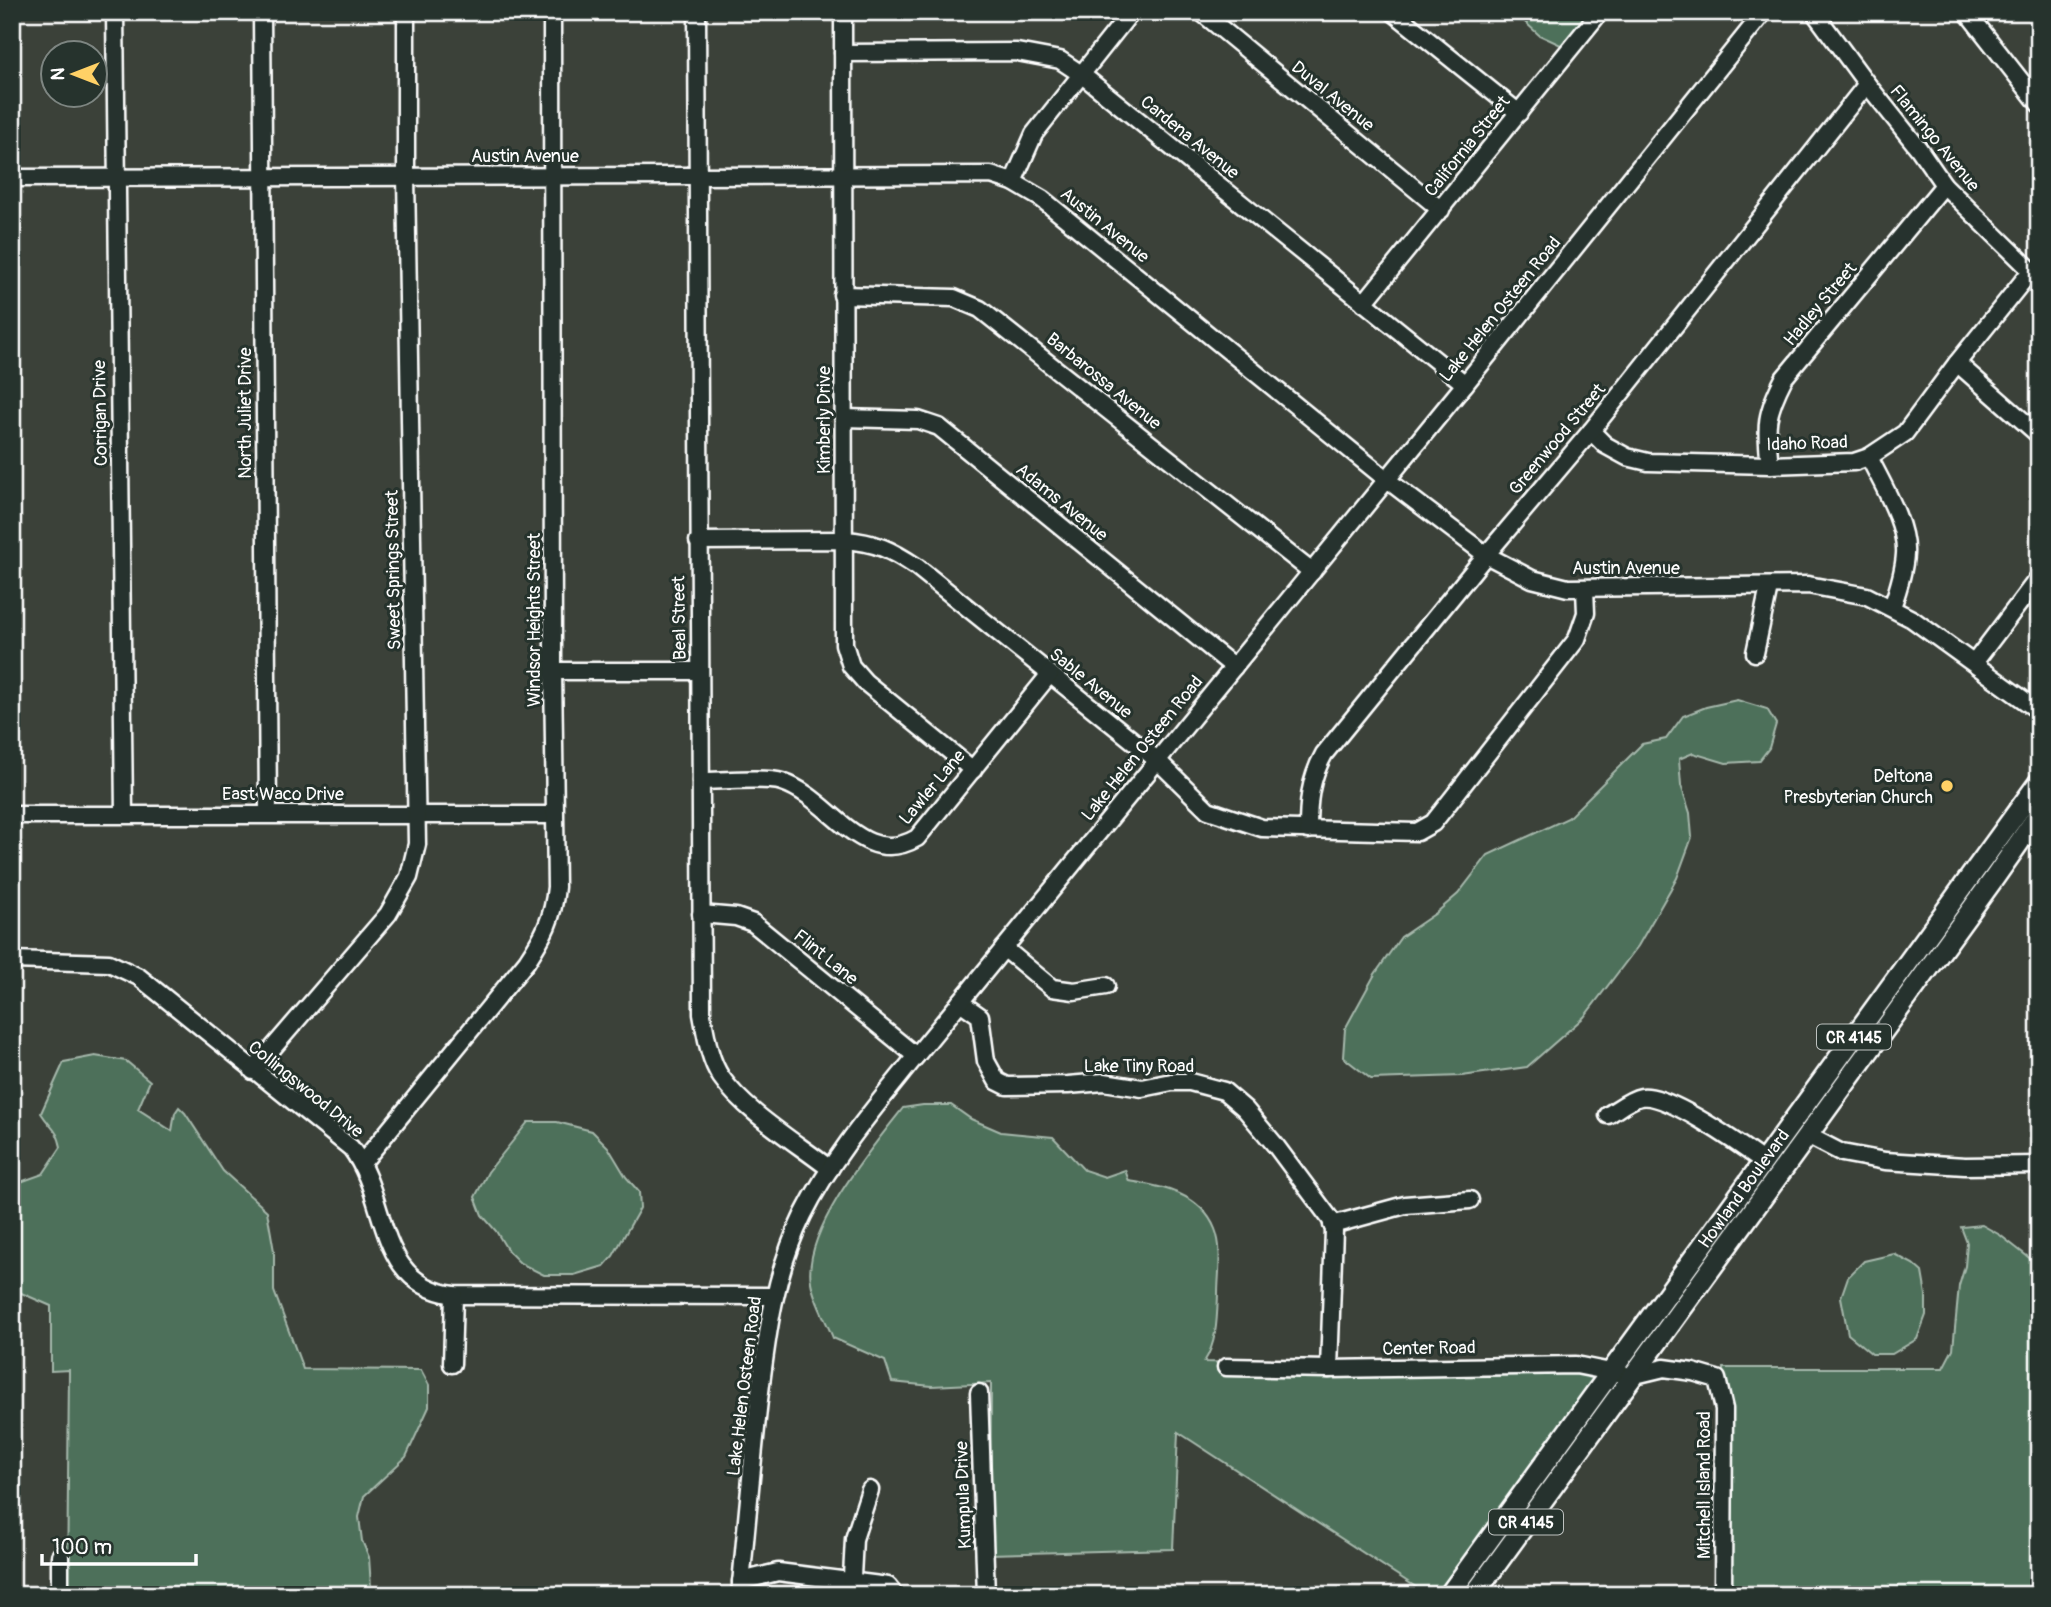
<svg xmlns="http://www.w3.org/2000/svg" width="2051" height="1607" viewBox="0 0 2051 1607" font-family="Pangolin,sans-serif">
<rect width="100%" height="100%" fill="#3b4139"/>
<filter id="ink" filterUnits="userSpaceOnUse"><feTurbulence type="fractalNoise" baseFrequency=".0143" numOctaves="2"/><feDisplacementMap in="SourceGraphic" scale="14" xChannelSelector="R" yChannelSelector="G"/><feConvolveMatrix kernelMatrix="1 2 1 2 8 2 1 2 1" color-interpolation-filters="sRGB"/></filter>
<g filter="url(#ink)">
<g fill="#4e705a" stroke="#a6b8ac" stroke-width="2">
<path d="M1514,12H1593L1565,47L1539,35Z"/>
<path d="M1737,700L1767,709L1776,724L1769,748L1759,761L1726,763L1693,753L1679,759L1681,785L1690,813L1692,837L1677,878L1638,946L1584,1017L1527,1067L1462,1076L1371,1079L1343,1057L1345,1029L1375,974L1401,937L1436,913L1458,894L1488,855L1568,818L1642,744L1666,739L1683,716L1706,707Z"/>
<path d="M95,1056L126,1061L150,1081L138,1109L172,1131L175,1113L179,1107L185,1113L223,1171L267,1211L274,1251V1291L303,1369L421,1370L429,1385V1407L406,1457L364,1496L359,1517L362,1541L369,1557L371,1587L369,1595H67L69,1370L51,1371V1306L12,1289V1185L43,1174L61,1147C57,1128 51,1129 41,1113L64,1062Z"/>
<path d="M923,1105H951L971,1119L1001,1132L1053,1137L1084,1170L1105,1177L1125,1170L1129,1181C1162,1186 1201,1194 1215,1229C1223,1249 1218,1274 1218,1294C1217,1318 1217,1343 1204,1362L1575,1370L1601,1375L1442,1595H1428L1178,1432L1173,1549L990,1554L991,1383L932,1386L892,1382L885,1361L833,1338C826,1320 814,1301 811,1282C802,1231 872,1147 903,1108Z"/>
<path d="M528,1122H557L592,1131L608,1147L626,1177L639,1192L640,1208L613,1256L604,1266L574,1275H544L520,1263L508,1251L496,1231L482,1215L475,1197L488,1172Z"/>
<path d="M1982,1225L2000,1235L2032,1260L2039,1261V1595H1729L1723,1368H1943L1953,1349L1959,1286L1965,1266L1967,1243L1961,1227Z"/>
<path d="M1894,1254L1913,1264L1922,1272L1926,1295V1315L1917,1339L1892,1354H1872L1848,1334L1841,1297L1848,1277L1864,1261Z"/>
</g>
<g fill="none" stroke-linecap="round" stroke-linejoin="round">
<defs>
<g id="minor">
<path d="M115,12L124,814"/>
<path d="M262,12L268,814"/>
<path d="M697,12L702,1014C706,1035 709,1059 721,1077C745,1112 797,1143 830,1169"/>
<path d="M843,12L844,644L851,666L865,682L973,770"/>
<path d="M1201,12L1441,210"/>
<path d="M1393,12L1519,113"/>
<path d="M1814,12L1867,84L1919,149L1944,185L2037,276"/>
<path d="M1967,12L2039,104"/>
<path d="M843,53L1017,52L1060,60L1081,74L1465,384"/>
<path d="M12,178L991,175L1013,182L1042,199L1386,479L1486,555L1532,579L1568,588L1808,585L1867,596L1912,619L2039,711"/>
<path d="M1013,182L1034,134L1131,12"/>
<path d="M842,295L954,298L980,309L1312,572"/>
<path d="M1364,303L1600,12"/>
<path d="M1957,363L2039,435"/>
<path d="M844,418L918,420L939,427L1234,667"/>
<path d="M1591,431L1605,445L1627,457L1648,462L1770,465L1854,462L1869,457L1905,433L1957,363L2031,271"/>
<path d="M1869,457C1882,484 1907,524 1905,554C1904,572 1898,590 1892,607"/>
<path d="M1770,465C1765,425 1766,413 1784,378L1944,185"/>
<path d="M698,541L844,540C876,542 891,550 917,567L1157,760L1208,810L1262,828L1417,832L1433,823L1577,639L1586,613L1585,589"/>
<path d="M1755,653L1769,587"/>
<path d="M1974,663L2039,577"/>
<path d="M553,671H699"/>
<path d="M701,781C720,781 767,777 782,782C832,798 861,870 917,838L1050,674"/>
<path d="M12,815H554"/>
<path d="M1308,830C1308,802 1310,779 1324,754L1486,555L1591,431L1867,84"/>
<path d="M701,914L736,917L753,923L916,1056"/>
<path d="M1004,948L1052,988L1074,991L1106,986"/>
<path d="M12,960L109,963L139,977L351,1148C390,1199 374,1284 454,1295L773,1296"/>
<path d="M960,1002L980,1016L986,1061L997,1081L1007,1086L1068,1085L1104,1082L1142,1088L1172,1082H1190L1224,1091L1245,1109L1276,1146L1331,1220L1334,1230L1329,1369"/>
<path d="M253,1071L388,914L409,877L417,844L406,176V12"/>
<path d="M1608,1115C1618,1109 1630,1099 1641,1097C1666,1092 1742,1146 1764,1162"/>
<path d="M1807,1135L1842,1153L1885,1161L1965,1166L2039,1165"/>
<path d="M363,1162L527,961C544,935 553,919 556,887L553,671L552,12"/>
<path d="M1332,1225L1405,1205L1470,1200"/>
<path d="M452,1364L454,1295"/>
<path d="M1226,1367L1329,1369L1576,1365L1631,1376L1664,1368L1693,1372L1717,1379L1724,1409L1723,1595"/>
<path d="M979,1393L986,1595"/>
<path d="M60,1556V1595"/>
<path d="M741,1581L778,1572L888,1586L895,1595"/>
<path d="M740,1595C746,1530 752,1464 759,1400C767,1335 774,1274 803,1215C832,1157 876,1106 916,1056L1465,384L1764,12"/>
<path d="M851,1595L854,1539L870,1490"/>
</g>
<g id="major">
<path id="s1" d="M1449,1595L2039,782"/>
<path d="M1474,1595L1995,877L2039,814"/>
</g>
</defs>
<use href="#minor" stroke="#fff" stroke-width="21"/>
<use href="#major" stroke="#fff" stroke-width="24"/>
<use href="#minor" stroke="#26332d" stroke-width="16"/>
<use href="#major" stroke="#26332d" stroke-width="19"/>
</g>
</g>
<circle fill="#ffd166" stroke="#26332d" stroke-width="2.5" cx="1947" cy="786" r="7"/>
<g text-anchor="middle" stroke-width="6" stroke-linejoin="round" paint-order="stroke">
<g fill="#26332d" stroke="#bec2c0" stroke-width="2">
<rect x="1817" y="1024.5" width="74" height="25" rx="5"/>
<rect x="1489" y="1509.5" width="74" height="25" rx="5"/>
</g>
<g font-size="16" font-weight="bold" fill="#fff">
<text x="1854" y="1043">CR 4145</text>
<text x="1526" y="1528">CR 4145</text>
</g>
<g font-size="18" fill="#fff" stroke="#26332d">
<text transform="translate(1333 96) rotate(39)" y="6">Duval Avenue</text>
<text transform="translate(1190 137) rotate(39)" y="6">Cardena Avenue</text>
<text transform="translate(1935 138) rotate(51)" y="6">Flamingo Avenue</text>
<text transform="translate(1467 146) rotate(-51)" y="6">California Street</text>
<text x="525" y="162">Austin Avenue</text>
<text transform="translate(1105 225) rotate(39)" y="6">Austin Avenue</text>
<text transform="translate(1820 304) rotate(-50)" y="6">Hadley Street</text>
<text transform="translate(1500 309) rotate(-51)" y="6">Lake Helen Osteen Road</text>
<text transform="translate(1104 381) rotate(39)" y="6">Barbarossa Avenue</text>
<text transform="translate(100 413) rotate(-91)" y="6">Corrigan Drive</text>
<text transform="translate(245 413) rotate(-90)" y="6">North Juliet Drive</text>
<text transform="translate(824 420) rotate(-90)" y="6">Kimberly Drive</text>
<text transform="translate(1557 439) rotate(-50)" y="6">Greenwood Street</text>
<text transform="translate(1807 443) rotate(-2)" y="6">Idaho Road</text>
<text transform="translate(1062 502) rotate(39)" y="6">Adams Avenue</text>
<text x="1626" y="574">Austin Avenue</text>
<text transform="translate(393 570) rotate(-91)" y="6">Sweet Springs Street</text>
<text transform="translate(679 618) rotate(-91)" y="6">Beal Street</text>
<text transform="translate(534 620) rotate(-90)" y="6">Windsor Heights Street</text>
<text transform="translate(1091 683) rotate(39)" y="6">Sable Avenue</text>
<text transform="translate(1142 748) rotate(-51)" y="6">Lake Helen Osteen Road</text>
<text transform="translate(932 787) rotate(-50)" y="6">Lawler Lane</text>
<text x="283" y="800">East Waco Drive</text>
<text transform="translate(826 957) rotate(39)" y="6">Flint Lane</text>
<text x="1139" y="1072">Lake Tiny Road</text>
<text transform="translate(306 1089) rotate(39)" y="6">Collingswood Drive</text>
<text dy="6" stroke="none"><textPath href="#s1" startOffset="502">Howland Boulevard</textPath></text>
<text transform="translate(1429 1348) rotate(-1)" y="6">Center Road</text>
<text transform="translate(744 1386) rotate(-83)" y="6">Lake Helen Osteen Road</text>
<text transform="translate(1704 1485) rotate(-90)" y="6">Mitchell Island Road</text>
<text transform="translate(963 1495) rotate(-92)" y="6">Kumpula Drive</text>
</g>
<g font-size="18" fill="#fff" stroke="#26332d" text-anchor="end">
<text x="1933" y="782">Deltona<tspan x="1933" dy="21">Presbyterian Church</tspan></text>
</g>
</g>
<rect width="2051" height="1607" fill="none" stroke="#26332d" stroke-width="42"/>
<rect x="21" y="21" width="2009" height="1565" fill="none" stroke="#fff" stroke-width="2.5" filter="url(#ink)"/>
<g transform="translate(74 74) rotate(270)"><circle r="33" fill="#26332d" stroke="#7d8581" stroke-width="2"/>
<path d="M0-5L12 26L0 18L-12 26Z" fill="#ffd166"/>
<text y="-10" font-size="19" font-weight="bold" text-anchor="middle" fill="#ffffff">N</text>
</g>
<path d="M42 1554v10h154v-10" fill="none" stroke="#ffffff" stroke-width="3.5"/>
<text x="52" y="1554" font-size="21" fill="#ffffff" stroke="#26332d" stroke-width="5" paint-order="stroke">100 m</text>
</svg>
